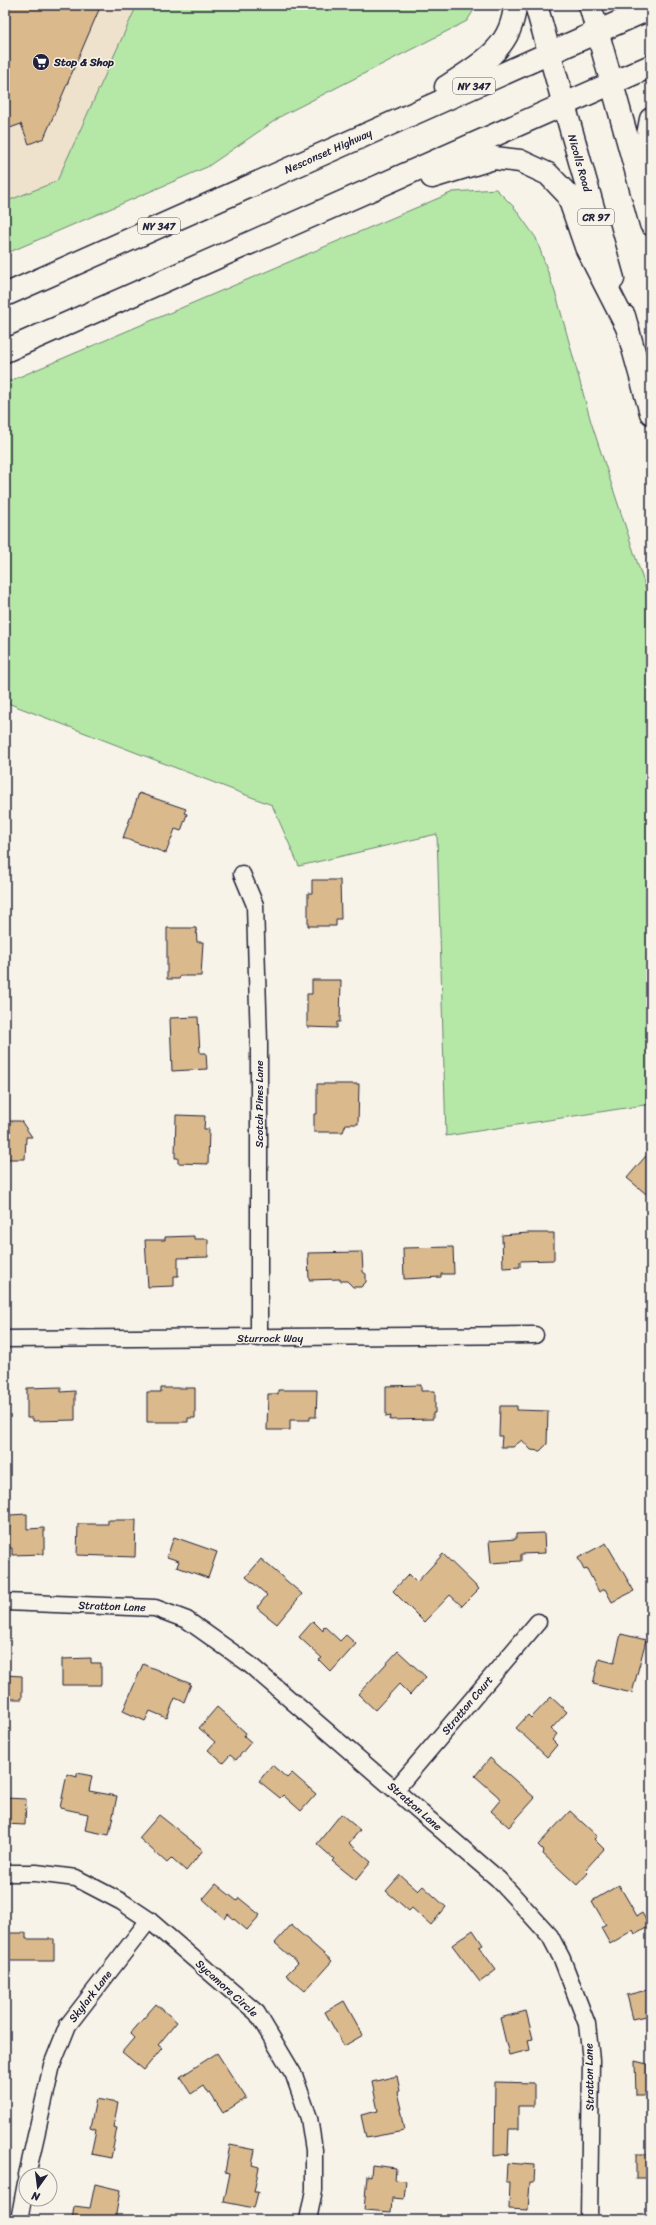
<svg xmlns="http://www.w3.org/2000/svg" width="656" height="2225" viewBox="0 0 656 2225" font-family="Sriracha,sans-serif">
<rect width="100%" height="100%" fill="#f7f3e8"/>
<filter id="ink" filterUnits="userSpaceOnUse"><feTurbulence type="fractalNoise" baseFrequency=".025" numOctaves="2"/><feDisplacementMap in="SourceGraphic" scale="8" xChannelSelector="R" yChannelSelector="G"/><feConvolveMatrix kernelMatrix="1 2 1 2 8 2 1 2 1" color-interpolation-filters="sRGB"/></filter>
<g filter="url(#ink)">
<path fill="#eee2cd" d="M5,5H137L57,181L5,202Z"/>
<g fill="#b5e7a7" stroke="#6c8471">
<path d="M137,5H477L467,21L283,115L207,167L5,254V202L57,181Z"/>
<path d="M496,189L514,207L536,238L557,298L591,422L651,604V1104L446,1136L437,834L299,866L272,805L5,702V383L453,192Z"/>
</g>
<g fill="#daba8d" stroke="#22223b">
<path d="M5,5H101L44,138L29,144L21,124L10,128L5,116Z"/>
<path d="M139,793L186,809L184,813L187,814L181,831L175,829L166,853L123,838Z"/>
<path d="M312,880H340L341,919H336V926H308V893H312Z"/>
<path d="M167,928H196L197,942H203L201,976H180L179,979H167Z"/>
<path d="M312,980H341L340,1022H337V1028L307,1027V994H312Z"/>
<path d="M198,1017L200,1053H206L207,1069L172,1071L170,1018Z"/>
<path d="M317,1084H359L358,1124H346L343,1132H314V1114H317Z"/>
<path d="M176,1115L205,1116L204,1129H209L208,1164L178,1163V1158H175Z"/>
<path d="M5,1121H21L32,1137H26L25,1159H5Z"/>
<path d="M651,1150V1198L627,1178Z"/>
<path d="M528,1233H554V1260L520,1261V1267L503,1268L502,1235Z"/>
<path d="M194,1236V1239H208V1257L178,1258V1276H174V1286L148,1287L145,1240H165V1237Z"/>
<path d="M453,1247L454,1274H441V1277L404,1279L403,1248Z"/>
<path d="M362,1252L363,1272L366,1274V1282L361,1287H353L347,1281H340V1279L309,1280L308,1253Z"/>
<path d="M421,1385V1391H435V1413H433V1419L390,1420L391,1416L386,1417V1386Z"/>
<path d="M61,1387V1392L75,1391V1420L33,1421V1418H27V1388Z"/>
<path d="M161,1388H195V1418H188V1422H147V1392H161Z"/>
<path d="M278,1390H317L316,1417H310V1420H290V1430H267L268,1394H278Z"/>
<path d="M500,1406H517V1410L548,1411L547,1444L540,1451L531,1450L522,1440L513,1447H501L502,1436H499Z"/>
<path d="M27,1514V1529L44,1528V1554L12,1555V1548H5V1527H10V1515Z"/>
<path d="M108,1520H136L135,1557L77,1555L78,1524H108Z"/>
<path d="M544,1533L545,1553L521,1554V1561L491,1563L489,1541L516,1539V1534Z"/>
<path d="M174,1537L217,1552L208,1578L177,1567L179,1561L167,1557Z"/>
<path d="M606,1543L634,1591L612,1602L605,1589L599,1592L587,1569L584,1570L578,1558Z"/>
<path d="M443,1554L479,1589L462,1606L450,1595L424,1622L393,1591L409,1574L417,1582Z"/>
<path d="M261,1559L302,1594L277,1624L257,1608L267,1595L246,1577Z"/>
<path d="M313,1621L323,1631L324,1626L340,1641L346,1635L356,1644L331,1672L319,1660L322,1658L299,1637Z"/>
<path d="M621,1634L646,1640L632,1693L593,1684L599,1659L614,1663Z"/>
<path d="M398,1651L426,1677L410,1695L399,1684L375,1710L358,1694Z"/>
<path d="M91,1658V1663H101V1685H62V1659Z"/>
<path d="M143,1664L191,1684L184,1702L175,1698L167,1718L150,1711L145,1721L123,1711Z"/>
<path d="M5,1675L22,1676V1699H5Z"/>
<path d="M551,1697L567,1712L551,1729L557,1734L552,1740L557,1745L547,1757L516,1728L528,1715L531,1718Z"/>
<path d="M217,1707L246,1733L244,1736L251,1742L236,1760L230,1755L223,1763L208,1750L215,1742L199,1728Z"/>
<path d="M490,1758L535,1798L509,1827L491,1811L501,1799L475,1776Z"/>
<path d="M272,1765L287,1778L292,1773L316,1794L301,1811L283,1795L280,1798L259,1781Z"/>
<path d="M77,1773L92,1776L89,1791L117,1796L109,1835L85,1830L88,1814L60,1808L67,1774L77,1777Z"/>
<path d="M5,1798L26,1799L25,1825L5,1824Z"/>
<path d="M570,1811L597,1836L594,1839L604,1849L585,1870L588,1873L577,1885L543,1854L544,1851L538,1845Z"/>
<path d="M341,1814L360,1830L349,1843L371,1862L356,1880L332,1861L334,1859L317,1844Z"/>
<path d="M159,1815L203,1850L186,1871L172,1858L167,1863L139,1838Z"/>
<path d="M400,1875L418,1891L423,1886L446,1907L431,1925L412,1908L409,1911L386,1891Z"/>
<path d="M216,1884L237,1901L239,1898L260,1915L247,1930L228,1914L225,1919L203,1899Z"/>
<path d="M619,1885L637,1916L642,1913L649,1925L635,1934L633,1930L610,1944L601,1928L606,1925L592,1901Z"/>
<path d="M291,1925L332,1961L305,1991L286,1975L298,1963L275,1943Z"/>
<path d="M473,1930L483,1945L479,1947L496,1970L480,1982L452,1945Z"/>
<path d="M8,1933H26V1939H54V1961H8Z"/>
<path d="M651,1989V2015L633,2019L627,1995Z"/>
<path d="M344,2001L363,2035L344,2046L325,2012Z"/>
<path d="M156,2004L177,2022L158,2045L162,2048L144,2070L122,2052L134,2038L130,2034Z"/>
<path d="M526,2011L533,2039L528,2040L530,2050L509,2055L500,2018Z"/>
<path d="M217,2053L246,2098L223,2113L210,2093L208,2094L203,2086L191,2094L180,2077Z"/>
<path d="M635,2061L651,2065V2095H636Z"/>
<path d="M397,2076L400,2091L398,2092L402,2109H400L404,2131L366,2138L361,2115L378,2111L372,2082Z"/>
<path d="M495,2082L534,2083V2106H518V2129H509L508,2154L494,2156Z"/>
<path d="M96,2099L118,2103L113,2127L117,2128L111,2158L91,2154L96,2130L90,2128Z"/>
<path d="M230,2145L255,2150L252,2165L259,2167L254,2192H258L254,2208L224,2202L230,2173L225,2172Z"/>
<rect x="636" y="2154" width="15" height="24"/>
<path d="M507,2163L535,2165L534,2182H530L528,2210L509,2209L510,2182H506Z"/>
<path d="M372,2165L396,2168L395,2180L406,2181L404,2199L392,2198L391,2212L364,2210L367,2175L371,2176Z"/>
<path d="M95,2184L120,2190L115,2220H72L74,2206L90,2208Z"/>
</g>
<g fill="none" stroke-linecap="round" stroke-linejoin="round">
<defs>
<g id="street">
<path d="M242,874L255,905L259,1043V1338"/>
<path d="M5,1339L535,1335"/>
<path d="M5,1602L155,1608L187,1620L249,1664L498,1879L550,1936L562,1959L587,2024L591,2060L589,2220"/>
<path d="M396,1789L538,1622"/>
<path d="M5,1873H36L76,1878L122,1902L149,1920L257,2013L294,2075L309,2118L314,2150V2190L308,2220"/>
<path d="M27,2175L52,2065L68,2025L149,1920"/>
<path d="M19,2220L26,2183"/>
</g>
<g id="highway">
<path d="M536,5L613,279"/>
<path d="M590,5L651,224"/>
<path d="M446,87C479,65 512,49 515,5"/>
<path d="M651,119L648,135L651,162"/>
<path d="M432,177L494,158L520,161L548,174L568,195L586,247L628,329"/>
<path d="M5,295L651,8"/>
<path d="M624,316L651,413"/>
<path d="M5,351L651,66"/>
</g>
</defs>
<use href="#street" stroke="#22223b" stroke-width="19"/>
<use href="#highway" stroke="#22223b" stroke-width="25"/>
<use href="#street" stroke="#f7f3e8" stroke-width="16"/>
<use href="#highway" stroke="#f7f3e8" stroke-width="22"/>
</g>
</g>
<defs>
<symbol id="supermarket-disc" viewBox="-11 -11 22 22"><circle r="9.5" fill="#22223b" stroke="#f7f3e8"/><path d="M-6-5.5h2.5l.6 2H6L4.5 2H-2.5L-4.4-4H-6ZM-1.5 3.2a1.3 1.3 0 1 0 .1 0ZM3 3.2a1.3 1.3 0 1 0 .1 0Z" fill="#fff"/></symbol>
</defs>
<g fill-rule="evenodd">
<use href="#supermarket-disc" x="31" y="52" width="20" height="20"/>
</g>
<g text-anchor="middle" stroke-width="3" stroke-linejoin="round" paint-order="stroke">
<g fill="#f7f3e8" stroke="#62616f" stroke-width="1">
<rect x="453" y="78" width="42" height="16" rx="3"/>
<rect x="578" y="209" width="36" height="16" rx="3"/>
<rect x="138" y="218" width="42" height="16" rx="3"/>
</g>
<g font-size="10" font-weight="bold" fill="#22223b">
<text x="474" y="90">NY 347</text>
<text x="596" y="221">CR 97</text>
<text x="159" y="230">NY 347</text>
</g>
<g font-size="11" font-weight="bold" fill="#22223b" stroke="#f7f3e8" text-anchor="start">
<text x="54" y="66">Stop &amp; Shop</text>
</g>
<g font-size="11" fill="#22223b" stroke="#f7f3e8">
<text transform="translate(328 151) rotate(-24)" y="4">Nesconset Highway</text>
<text transform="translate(580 163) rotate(74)" y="4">Nicolls Road</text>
<text transform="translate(259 1104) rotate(-90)" y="4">Scotch Pines Lane</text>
<text x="270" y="1342">Sturrock Way</text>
<text transform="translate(112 1606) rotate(2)" y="4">Stratton Lane</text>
<text transform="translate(467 1705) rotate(-50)" y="4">Stratton Court</text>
<text transform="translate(415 1806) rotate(41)" y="4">Stratton Lane</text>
<text transform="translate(227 1988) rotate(42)" y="4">Sycamore Circle</text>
<text transform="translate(90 1996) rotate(-52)" y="4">Skylark Lane</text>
<text transform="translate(589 2077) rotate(-91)" y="4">Stratton Lane</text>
</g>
</g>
<rect width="656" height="2225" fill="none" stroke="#f7f3e8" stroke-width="20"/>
<rect x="10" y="10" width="636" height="2205" fill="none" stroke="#22223b" stroke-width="1.5" filter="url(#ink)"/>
<g transform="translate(38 2187) rotate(194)"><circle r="19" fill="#f7f3e8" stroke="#a29fa3"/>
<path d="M0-3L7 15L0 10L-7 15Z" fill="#22223b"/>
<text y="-6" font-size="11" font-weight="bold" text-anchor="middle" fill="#22223b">N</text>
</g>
</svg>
